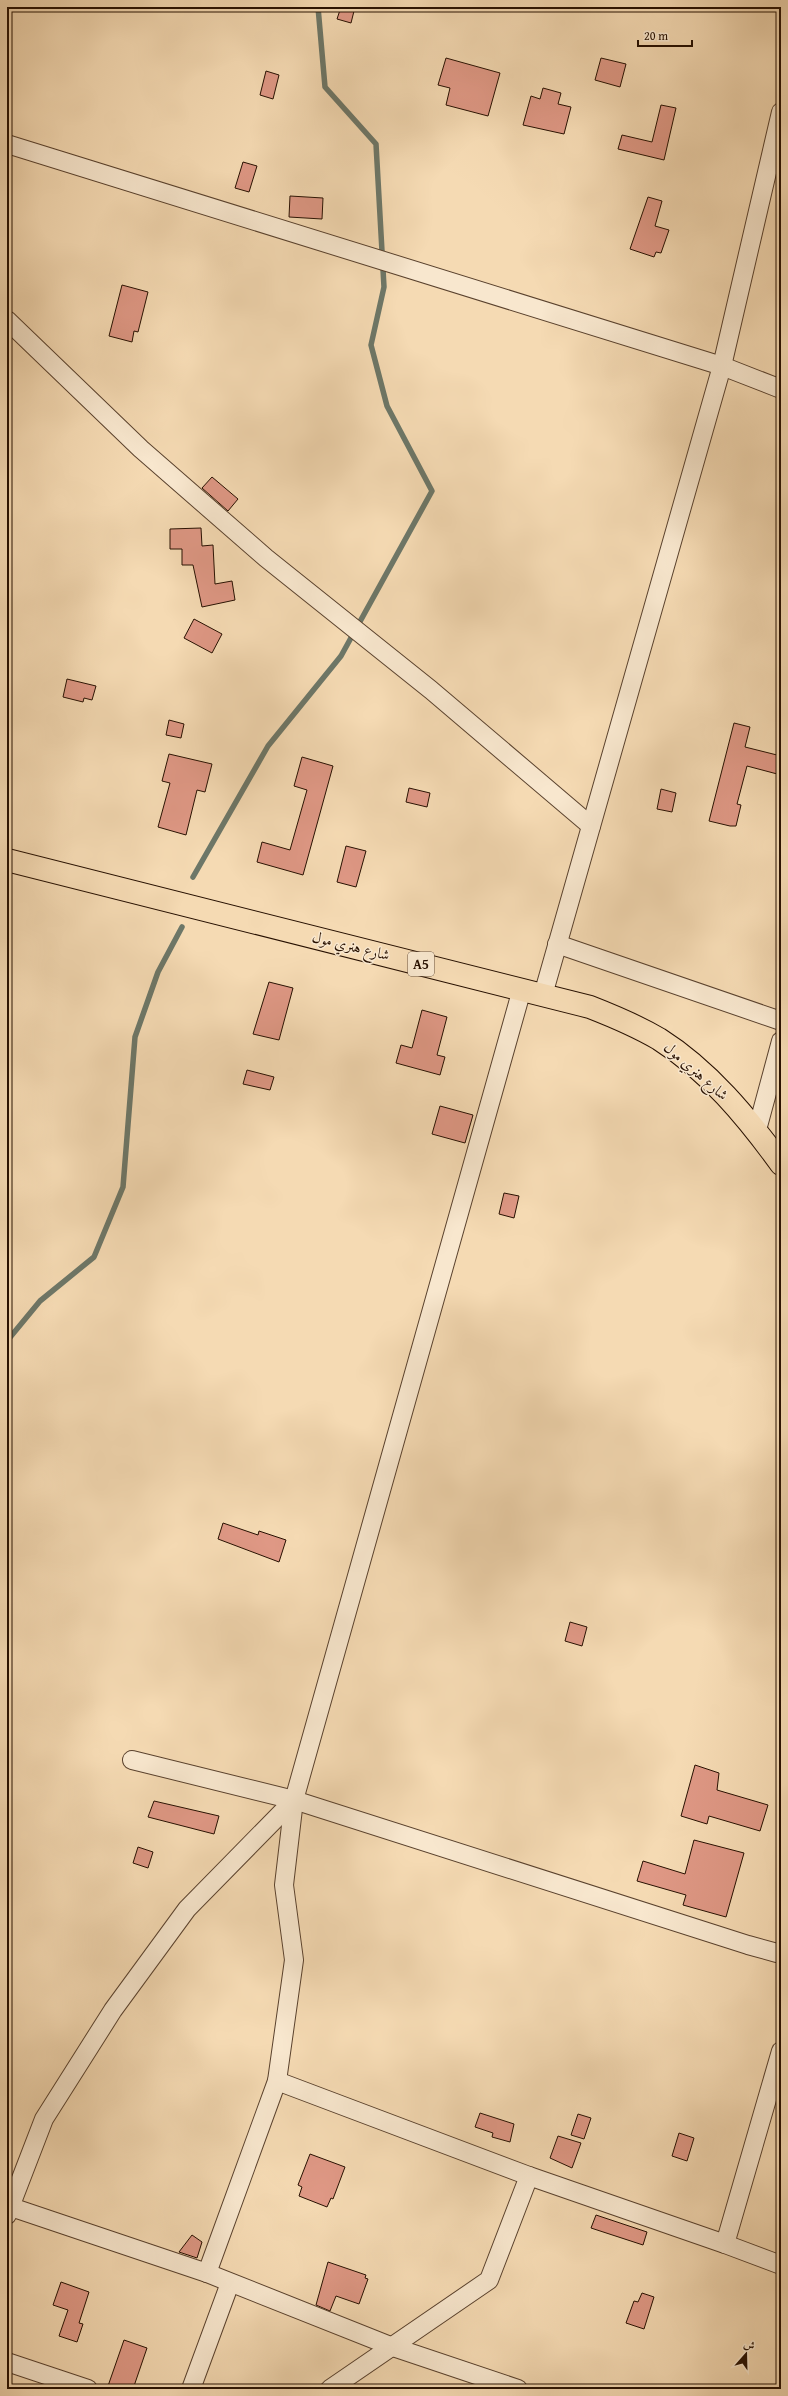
<svg xmlns="http://www.w3.org/2000/svg" width="788" height="2396" viewBox="0 0 788 2396" font-family="'Gentium Book Plus',Amiri,serif">
<rect width="100%" height="100%" fill="#f5dab3"/>
<filter id="stains"><feTurbulence type="fractalNoise" baseFrequency=".005" numOctaves="4"/><feColorMatrix values="0 0 0 0 .2 0 0 0 0 .09 0 0 0 0 .02 0 0 0 .5 -.17"/></filter>
<radialGradient id="worn" r=".72"><stop offset=".6" stop-color="#630" stop-opacity="0"/><stop offset="1" stop-color="#630" stop-opacity=".3"/></radialGradient>
<g fill="none" stroke-linecap="round" stroke-linejoin="round">
<g stroke="#6d7768" stroke-width="5.5">
<path d="M193,877L268,746L341,656L432,491L387,406L371,345L384,287L376,144L325,87L318,7"/>
<path d="M7,1341L40,1301L94,1257L123,1187L135,1037L158,972L182,927"/>
</g>
</g>
<g fill="#df9885" stroke="#271001">
<path d="M341,7H355L351,23L337,19Z"/>
<path d="M446,58L500,73L488,116L446,105L450,88L438,85Z"/>
<path d="M601,58L626,64L620,87L595,80Z"/>
<path d="M266,71L279,75L273,99L260,95Z"/>
<path d="M543,88L561,93L558,104L571,107L564,134L523,125L531,96L540,99Z"/>
<path d="M661,105L676,108L664,160L618,149L622,135L652,142Z"/>
<path d="M243,162L257,166L249,192L235,188Z"/>
<path d="M290,196L323,198L322,219L289,217Z"/>
<path d="M648,197L662,201L655,226L669,230L661,253L656,252L654,257L630,249Z"/>
<path d="M122,285L148,292L138,332L134,331L132,342L109,336Z"/>
<path d="M212,477L238,499L228,511L202,488Z"/>
<path d="M201,528L202,546L213,545L215,584L232,581L235,600L202,607L193,565H182V549H170V529Z"/>
<path d="M194,619L222,634L212,653L184,638Z"/>
<path d="M67,679L96,686L92,700L84,698L83,702L63,697Z"/>
<path d="M169,720L184,724L181,738L166,735Z"/>
<path d="M734,723L750,727L745,747L781,756V775L747,766L737,804L741,805L736,826H730L709,821Z"/>
<path d="M169,754L212,764L205,792L197,790L186,835L158,827L170,783L162,781Z"/>
<path d="M302,757L333,766L303,875L257,862L262,842L290,850L307,790L294,786Z"/>
<path d="M409,788L430,793L427,807L406,802Z"/>
<path d="M661,789L676,793L672,812L657,809Z"/>
<path d="M346,846L366,851L356,887L337,882Z"/>
<path d="M269,982L293,988L279,1040L253,1034Z"/>
<path d="M422,1010L447,1017L437,1055L445,1057L440,1075L396,1063L401,1045L412,1048Z"/>
<path d="M247,1070L274,1077L270,1090L243,1084Z"/>
<path d="M440,1106L473,1115L465,1143L432,1134Z"/>
<path d="M504,1193L519,1196L514,1218L499,1214Z"/>
<path d="M223,1523L258,1535L259,1531L286,1540L279,1562L218,1539Z"/>
<path d="M570,1622L587,1627L582,1646L565,1641Z"/>
<path d="M695,1765L719,1773L717,1790L768,1805L760,1831L709,1816L707,1824L681,1816Z"/>
<path d="M154,1801L219,1816L214,1834L148,1817Z"/>
<path d="M694,1840L744,1853L726,1917L683,1905L686,1895L637,1881L643,1861L685,1874Z"/>
<path d="M138,1847L153,1852L148,1868L133,1863Z"/>
<path d="M480,2113L514,2124L510,2142L492,2137L493,2133L475,2127Z"/>
<path d="M578,2114L591,2118L584,2139L571,2135Z"/>
<path d="M679,2133L694,2138L687,2161L672,2156Z"/>
<path d="M558,2136L581,2143L572,2168L550,2158Z"/>
<path d="M310,2154L345,2167L333,2199L331,2198L327,2207L299,2196L302,2187L298,2185Z"/>
<path d="M596,2215L647,2232L643,2245L591,2228Z"/>
<path d="M192,2235L202,2242L197,2258L179,2252Z"/>
<path d="M328,2262L366,2275L365,2278L368,2279L359,2304L336,2296L330,2311L316,2305Z"/>
<path d="M61,2282L89,2292L79,2323L83,2324L77,2342L59,2336L68,2310L53,2305Z"/>
<path d="M642,2293L654,2297L644,2329L626,2323L634,2301L638,2302Z"/>
<path d="M124,2340L147,2348L133,2389H118L108,2386Z"/>
</g>
<g fill="none" stroke-linecap="round" stroke-linejoin="round">
<defs>
<g id="minor">
<path d="M7,144L722,366L781,389"/>
<path d="M7,320L141,449L266,558L431,690L591,826"/>
<path d="M557,944L781,1021"/>
<path d="M543,995L722,366L781,112"/>
<path d="M757,1130L781,1041"/>
<path d="M132,1760L294,1800L748,1945L777,1953L781,1952"/>
<path d="M277,2081L529,2176L725,2244L781,2265"/>
<path d="M11,2207L207,2273L393,2347L518,2389"/>
<path d="M7,2215L44,2119L113,2010L187,1909L294,1800"/>
<path d="M725,2244L781,2051"/>
<path d="M207,2273L277,2081L294,1960L284,1885L294,1800L522,989"/>
<path d="M7,2362L88,2389"/>
<path d="M191,2389L230,2283"/>
<path d="M330,2389L489,2280L529,2176"/>
</g>
<path id="highway" d="M7,860L590,1007C613,1016 637,1026 659,1039C708,1070 747,1117 781,1164"/>
</defs>
<use href="#minor" stroke="#5a422e" stroke-width="20"/>
<use href="#highway" stroke="#271001" stroke-width="24"/>
<use href="#minor" stroke="#f8e7ce" stroke-width="18"/>
<use href="#highway" stroke="#f5dab3" stroke-width="22"/>
</g>
<g text-anchor="middle" stroke-width="3" stroke-linejoin="round" paint-order="stroke">
<rect fill="#f8e7ce" stroke="#66503e" stroke-width="1" x="408" y="952" width="26" height="24" rx="3"/>
<g font-size="14" font-weight="bold" fill="#271001">
<text x="421" y="969">A5</text>
</g>
<g font-size="15" fill="#271001" stroke="#f8e7ce">
<text transform="translate(351 946) rotate(14)" y="5">شارع هنري مول</text>
<text transform="translate(696 1071) rotate(41)" y="5">شارع هنري مول</text>
</g>
</g>
<rect width="788" height="2396" fill="none" stroke="#f5dab3" stroke-width="24"/>
<rect x="8" y="8" width="772" height="2380" fill="none" stroke="#271001" stroke-width="2"/>
<rect x="12" y="12" width="764" height="2372" fill="none" stroke="#271001"/>
<g transform="translate(746 2354) rotate(20)" stroke="#f8e7ce" stroke-width="3" paint-order="stroke">
<path d="M0-3L7 15L0 10L-7 15Z" fill="#271001"/>
<text y="-6" font-size="11" font-weight="bold" text-anchor="middle" fill="#271001">ش</text>
</g>
<path d="M638 40v6h54v-6" fill="none" stroke="#271001" stroke-width="2"/>
<text x="644" y="40" font-size="12" fill="#271001" stroke="#f8e7ce" stroke-width="3" paint-order="stroke">20 m</text>
<rect width="100%" height="100%" filter="url(#stains)"/>
<rect width="100%" height="100%" fill="url(#worn)"/>
</svg>
